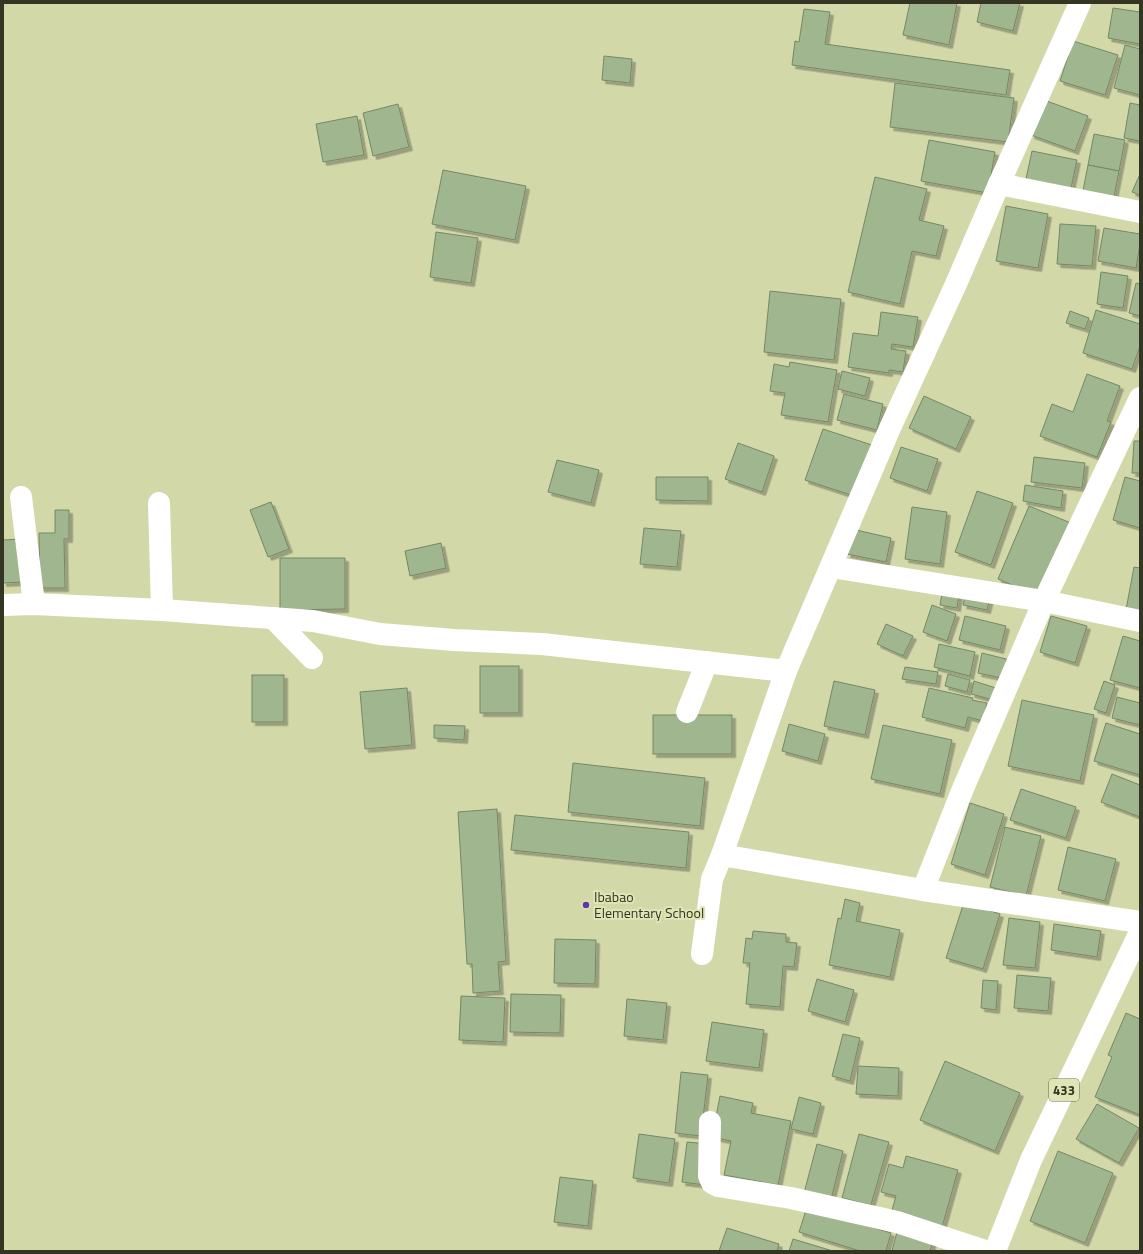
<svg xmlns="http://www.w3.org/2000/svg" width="1143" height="1254" viewBox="0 0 1143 1254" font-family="'Titillium Web',sans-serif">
<defs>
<filter id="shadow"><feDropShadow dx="3.5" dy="3.5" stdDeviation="0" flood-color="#0004"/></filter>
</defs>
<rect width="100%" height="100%" fill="#d3d8a9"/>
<g fill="#9fb68e" stroke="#738963" filter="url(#shadow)">
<path d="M910,3H957L949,45L903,35Z"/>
<path d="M981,3H1020L1013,31L977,22Z"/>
<path d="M1113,8L1140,12V44L1108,38Z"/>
<path d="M804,9L830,12L825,44L1010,70L1006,95L792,65L795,41L799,42Z"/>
<path d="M1073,41L1118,55L1105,95L1060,81Z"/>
<path d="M1125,45L1140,49V95L1114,88Z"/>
<path d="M604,56L632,59L630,83L602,80Z"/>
<path d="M895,83L1014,98L1008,142L890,127Z"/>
<path d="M1044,100L1088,116L1075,151L1031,135Z"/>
<path d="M1130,103L1140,105V141L1124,138Z"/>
<path d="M398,104L409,147L373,156L363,113Z"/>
<path d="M357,116L364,155L323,162L316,124Z"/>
<path d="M1094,134L1125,140L1119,171L1088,165Z"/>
<path d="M929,140L995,152L988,193L921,181Z"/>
<path d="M1032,151L1077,160L1071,188L1026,179Z"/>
<path d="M1088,165L1119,171L1113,202L1082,196Z"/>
<path d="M443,170L526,186L515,240L432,224Z"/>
<path d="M1140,174V195L1132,192Z"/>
<path d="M875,177L927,189L919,220L944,226L936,256L912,251L900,304L848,292Z"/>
<path d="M1006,206L1048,214L1038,268L996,261Z"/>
<path d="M1060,224L1096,226L1092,266L1057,264Z"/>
<path d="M1104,228L1140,234V244L1136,268L1098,261Z"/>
<path d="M436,232L478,238L471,283L430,277Z"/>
<path d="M1101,272L1128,276L1123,308L1097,304Z"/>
<path d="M1136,283L1140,284V316L1129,313Z"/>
<path d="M770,291L841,299L834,360L764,352Z"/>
<path d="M1096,310L1140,324V346L1132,369L1083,353Z"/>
<path d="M1070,311L1089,318L1085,329L1066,323Z"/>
<path d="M881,312L918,317L913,347L892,344L891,349L906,351L903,372L889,370V373L848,367L853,333L878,336Z"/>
<path d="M790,362L837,370L828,422L781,415L785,393L770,391L774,364L789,367Z"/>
<path d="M842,371L870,378L865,396L838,389Z"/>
<path d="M1087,374L1120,386L1107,421L1111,422L1097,457L1040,436L1052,404L1073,412Z"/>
<path d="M844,394L883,404L877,430L837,420Z"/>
<path d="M924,396L971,417L956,449L909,428Z"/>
<path d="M823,429L875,446L857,497L805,480Z"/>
<path d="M1134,441H1140V473H1132Z"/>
<path d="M738,443L774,456L762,492L725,479Z"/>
<path d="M901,447L938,459L927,491L890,478Z"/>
<path d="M1034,457L1085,463L1082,488L1031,482Z"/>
<path d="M557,460L599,470L591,503L548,492Z"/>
<path d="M656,477H708V501L656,500Z"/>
<path d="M1125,477L1140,481V528L1113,520Z"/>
<path d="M1025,485L1063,491L1061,508L1023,501Z"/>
<path d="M977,491L1013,503L991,565L955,552Z"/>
<path d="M271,502L289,549L268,557L250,510Z"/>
<path d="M1029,506L1071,523L1040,597L998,579Z"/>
<path d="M912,507L947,512L940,564L905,559Z"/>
<path d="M55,510H69V539H64L65,588H40L39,533H55Z"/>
<path d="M644,528L681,531L677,567L640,564Z"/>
<path d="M852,529L891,538L886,562L847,554Z"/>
<path d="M21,539L23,582L3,583V540Z"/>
<path d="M441,543L446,568L410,576L405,551Z"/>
<path d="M280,558H345V609L280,610Z"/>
<path d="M1134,567L1140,568V618L1125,615Z"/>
<path d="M943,587L960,589L957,608L940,605Z"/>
<path d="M966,592L990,598L987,610L963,605Z"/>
<path d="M932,605L956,614L947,641L923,632Z"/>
<path d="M965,616L1006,626L1000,650L959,640Z"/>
<path d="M1051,616L1087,626L1075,663L1040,652Z"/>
<path d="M886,624L913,636L903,656L877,644Z"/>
<path d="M1123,636L1140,641V688L1110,680Z"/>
<path d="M939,644L975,652L970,676L934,667Z"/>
<path d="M982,653L1010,660L1006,679L978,673Z"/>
<rect x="480" y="666" width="39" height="47"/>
<path d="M905,667L938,672L936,684L902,679Z"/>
<path d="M948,674L970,680L967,692L945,686Z"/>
<rect x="252" y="675" width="32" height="47"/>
<path d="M834,681L875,690L865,735L824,726Z"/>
<path d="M974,681L996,688L993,700L971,694Z"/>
<path d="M1104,681L1115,685L1106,713L1094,709Z"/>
<path d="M407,688L412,745L365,749L360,692Z"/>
<path d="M929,688L973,698L972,700L987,703L983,721L968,717L965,728L922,717Z"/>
<path d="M1117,697L1140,703V725L1112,718Z"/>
<path d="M1022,700L1094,715L1080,781L1008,766Z"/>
<rect x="653" y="715" width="79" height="39"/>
<path d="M1106,723L1140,734V775L1094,761Z"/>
<path d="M789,724L825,734L818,761L782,751Z"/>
<path d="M434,725L465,726L464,740L434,738Z"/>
<path d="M883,725L952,740L940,794L871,779Z"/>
<path d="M573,763L705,778L700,826L568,812Z"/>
<path d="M1112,774L1140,785V817L1101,802Z"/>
<path d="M1021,789L1076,807L1066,838L1010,820Z"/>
<path d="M970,803L1004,814L985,875L951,864Z"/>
<path d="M497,809L506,961L498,962L500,991L473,993L472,964H467L458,812Z"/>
<path d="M515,815L689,832L686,868L511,850Z"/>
<path d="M1005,827L1041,836L1026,896L990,887Z"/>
<path d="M1068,847L1116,859L1105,901L1058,890Z"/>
<path d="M845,899L860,903L856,921L900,930L890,977L829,965L838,918L841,919Z"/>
<path d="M964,902L1000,914L983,969L946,958Z"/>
<path d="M1009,918L1040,922L1035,968L1003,965Z"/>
<path d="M1054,924L1101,931L1097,957L1051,950Z"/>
<path d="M753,931L786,934V942L797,943L794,967L783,966L780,1007L746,1004L750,963H743L746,938L752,939Z"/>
<path d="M555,939L596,940L595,984L554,983Z"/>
<path d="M1017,975L1051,978L1048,1011L1014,1008Z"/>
<path d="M817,979L854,990L845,1022L808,1011Z"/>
<path d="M983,980L998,981L996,1010L981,1008Z"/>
<path d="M511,994L561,995L560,1033L510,1032Z"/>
<path d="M461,996L505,998L503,1042L459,1040Z"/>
<path d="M627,999L667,1003L663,1040L624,1036Z"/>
<path d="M1126,1013L1140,1019V1115L1095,1097L1112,1057L1108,1055Z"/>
<path d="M712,1022L764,1030L759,1068L706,1061Z"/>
<path d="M843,1034L860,1038L850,1081L832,1076Z"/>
<path d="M945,1061L1020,1093L995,1151L920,1120Z"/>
<path d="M858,1066L899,1068L898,1096L856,1094Z"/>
<path d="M681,1072L708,1075L701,1136L675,1133Z"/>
<path d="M720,1096L753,1103L751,1113L791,1121L778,1185L724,1175L731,1141L712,1137Z"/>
<path d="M799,1097L821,1103L813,1134L791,1129Z"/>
<path d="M1097,1104L1139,1128L1119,1163L1076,1139Z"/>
<path d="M639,1134L675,1139L669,1183L633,1178Z"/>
<path d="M859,1134L889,1142L871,1205L842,1198Z"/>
<path d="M687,1142L709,1144L705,1185L682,1182Z"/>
<path d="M817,1144L843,1151L831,1200L804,1193Z"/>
<path d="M1058,1151L1113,1173L1085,1243L1030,1221Z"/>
<path d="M906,1156L958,1170L941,1231L890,1217L896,1196L881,1192L889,1164L903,1168Z"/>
<path d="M560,1177L593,1181L588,1226L554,1222Z"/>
<path d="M807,1207L891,1233L886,1251H860L799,1232Z"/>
<path d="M727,1228L779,1244L777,1251H719Z"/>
<path d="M898,1228L934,1238L930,1251H892Z"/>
<path d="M793,1239L833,1251H789Z"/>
</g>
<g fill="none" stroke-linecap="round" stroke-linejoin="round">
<g stroke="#fff" stroke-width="22">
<path d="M999,184L1140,212"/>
<path d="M21,497L34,604"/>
<path d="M159,503L162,610"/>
<path d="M831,567L1044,601L1140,621"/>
<path d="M3,605L34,604L162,610L313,621L380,634L454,640L542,644L786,671"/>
<path d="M273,618L312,658"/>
<path d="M687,712L707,662"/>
<path d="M722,855L923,890L1140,922"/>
<path d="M923,890L962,791L1044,601L1140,398"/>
<path d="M702,954L712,879L722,855L786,671L890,428L956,284L999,184L1080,3"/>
<path d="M710,1122L709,1176L712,1183L718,1186L791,1198L897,1222L985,1251"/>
</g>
<path stroke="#fff" stroke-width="22" d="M995,1251L1031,1160L1140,932"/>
</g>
<circle fill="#5d37af" stroke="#e0e5b5" stroke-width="1.5" cx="586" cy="905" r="4"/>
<g text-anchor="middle" stroke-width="4" stroke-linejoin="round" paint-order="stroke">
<rect fill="#e0e5b5" stroke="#686a4f" stroke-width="1" x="1049" y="1079" width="30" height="22" rx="3"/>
<g font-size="13" font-weight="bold" fill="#343523">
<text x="1064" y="1095">433</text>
</g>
<g font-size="14" fill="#343523" stroke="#e0e5b5" text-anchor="start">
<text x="594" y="902">Ibabao<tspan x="594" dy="16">Elementary School</tspan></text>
</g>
</g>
<rect width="1143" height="1254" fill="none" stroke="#343523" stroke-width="8"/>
</svg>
